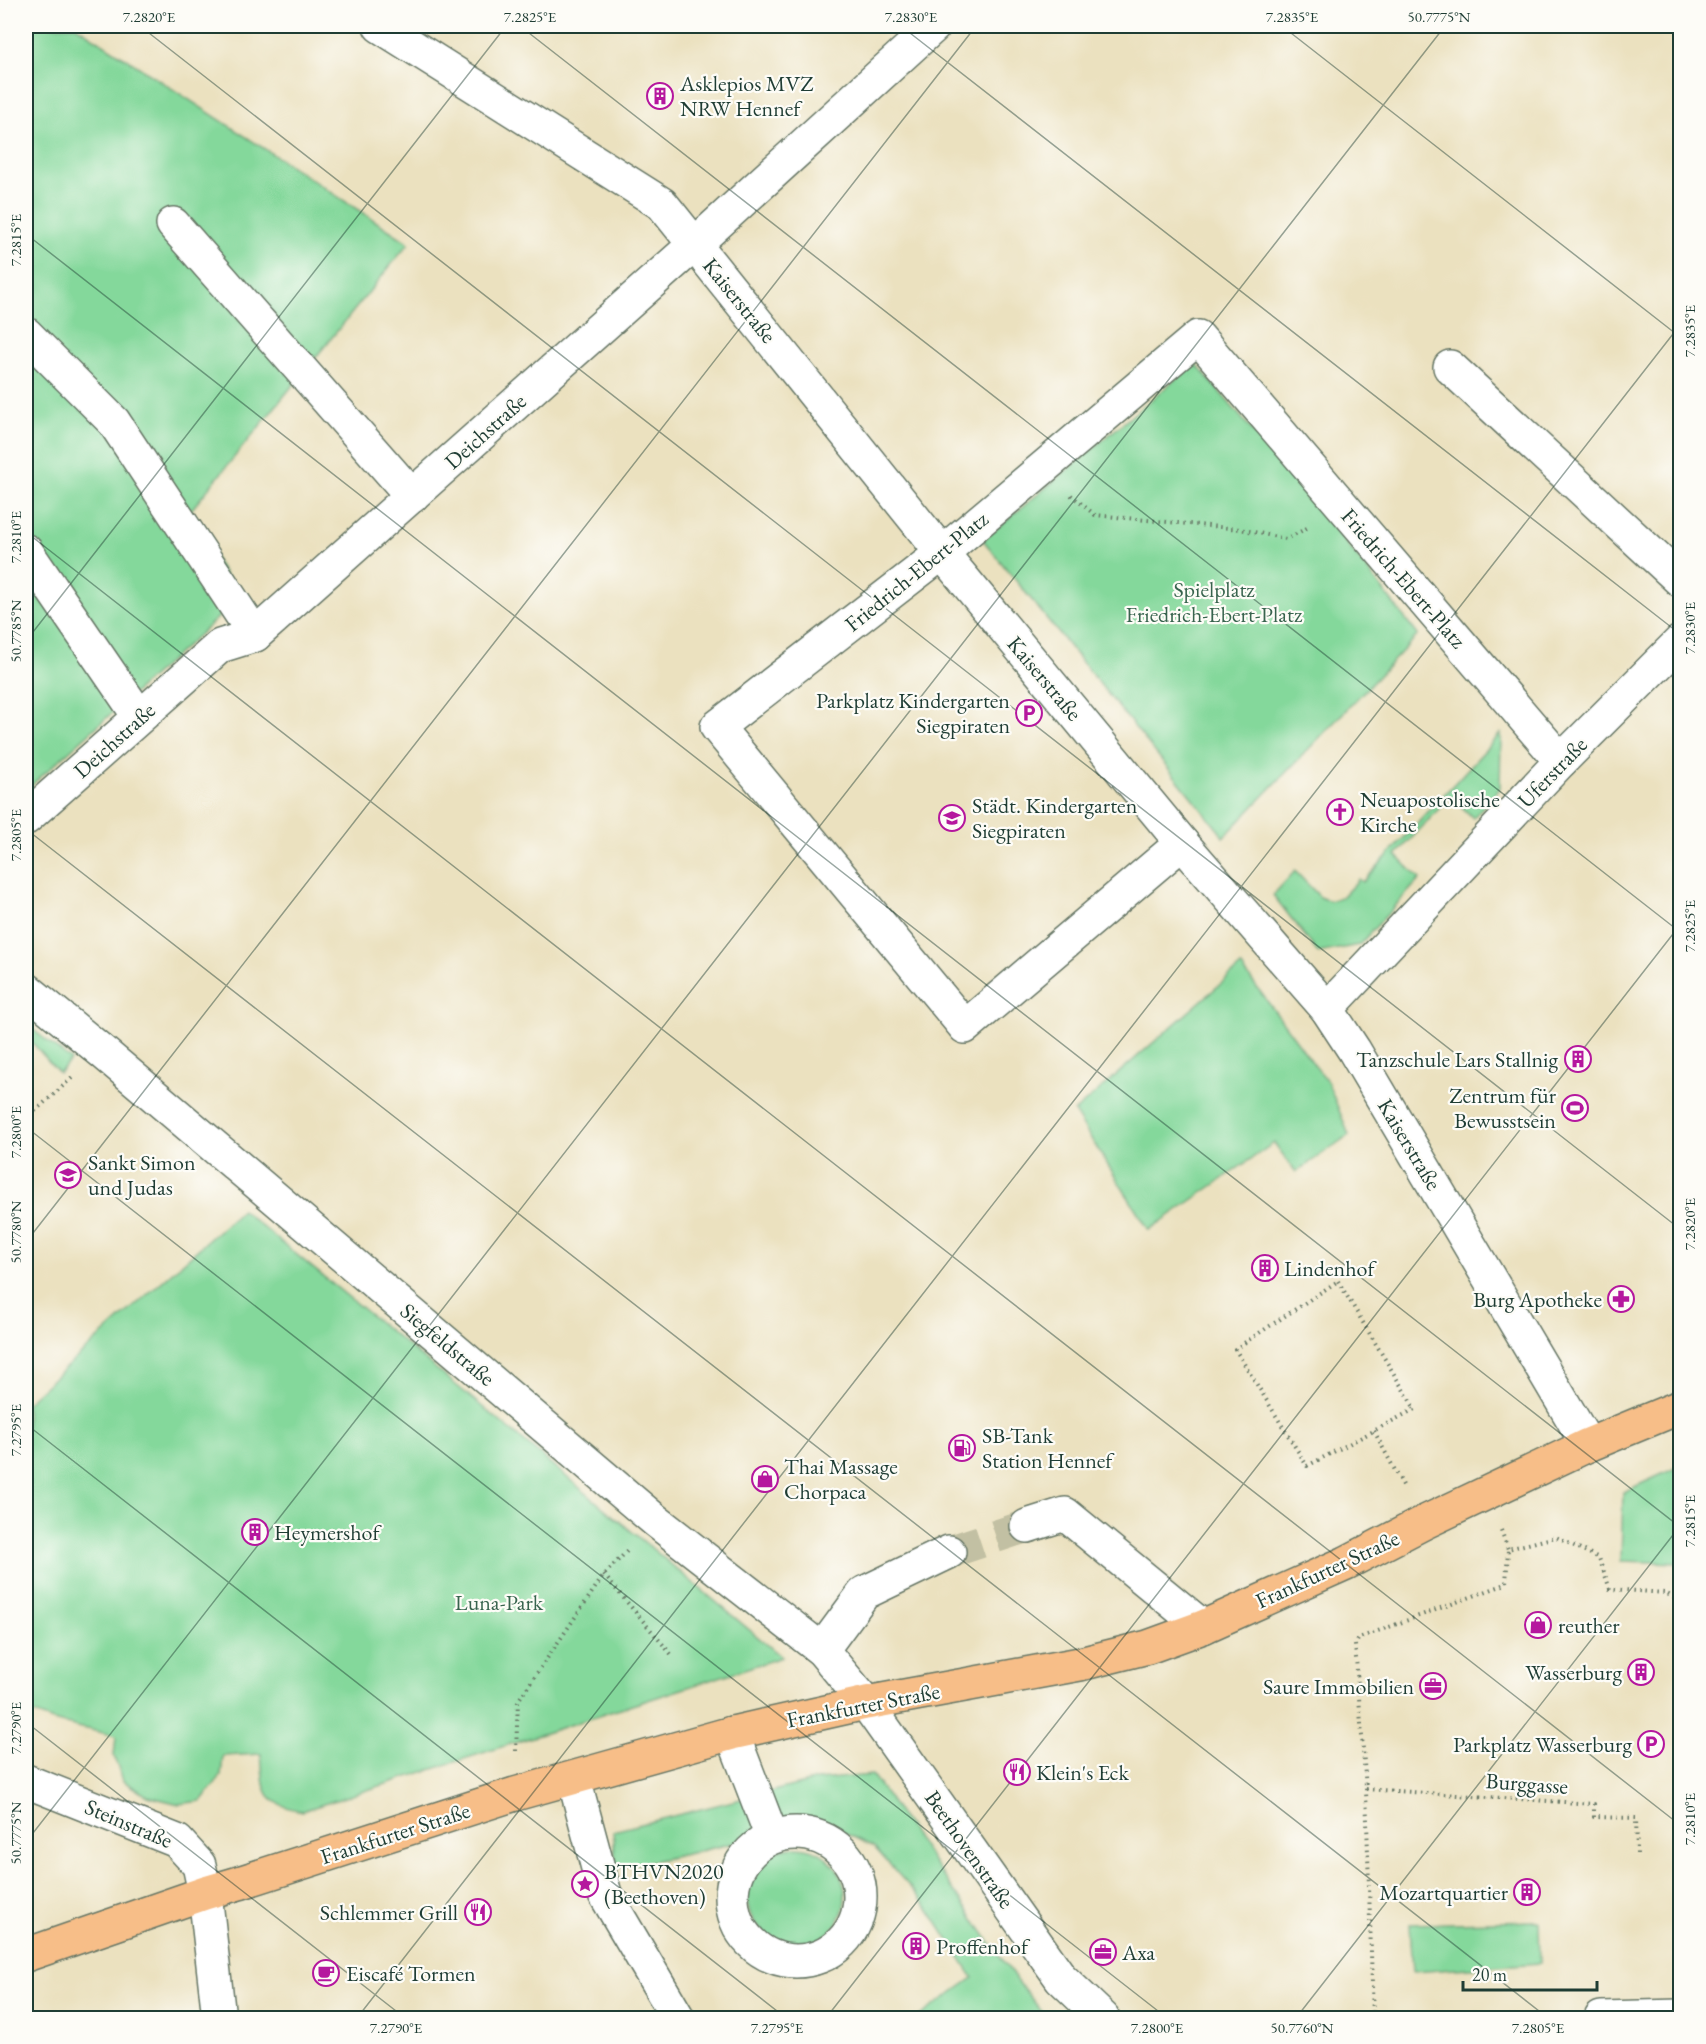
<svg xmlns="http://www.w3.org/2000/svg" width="1706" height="2044" viewBox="0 0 1706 2044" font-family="'EB Garamond',serif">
<rect width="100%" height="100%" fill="#fdfcf7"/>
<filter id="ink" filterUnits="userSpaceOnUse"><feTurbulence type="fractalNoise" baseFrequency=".0167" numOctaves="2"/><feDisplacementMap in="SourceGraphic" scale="12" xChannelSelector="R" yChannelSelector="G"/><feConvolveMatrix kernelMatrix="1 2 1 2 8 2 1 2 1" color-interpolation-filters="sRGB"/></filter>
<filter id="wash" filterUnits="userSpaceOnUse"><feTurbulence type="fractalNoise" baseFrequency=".008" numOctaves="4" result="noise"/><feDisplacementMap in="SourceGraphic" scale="24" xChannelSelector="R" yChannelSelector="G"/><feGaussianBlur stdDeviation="1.35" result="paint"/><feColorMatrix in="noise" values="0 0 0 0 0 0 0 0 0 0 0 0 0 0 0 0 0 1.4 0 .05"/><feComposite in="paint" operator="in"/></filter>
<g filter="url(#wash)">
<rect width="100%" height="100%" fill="#ebe1bf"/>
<g fill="#84d89b" stroke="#528a68" stroke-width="1.5">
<path d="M26,26H76L409,243L187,515L240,598L26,790Z"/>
<path d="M1195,363L1327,518L1418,635L1224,837L983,540Z"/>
<path d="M1501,733L1500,788L1473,818L1451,796L1396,855L1420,879L1359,945L1318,953L1273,895L1295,871L1320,897L1330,901L1343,896L1359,879L1363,882Z"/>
<path d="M1241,966L1328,1083L1349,1135L1296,1172L1274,1143L1149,1230L1074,1112Z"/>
<path d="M26,1024L71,1060L59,1073L30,1040L26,1044Z"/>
<path d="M242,1210L484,1408L782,1657L302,1811C262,1803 264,1791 261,1754L223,1756L221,1776L201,1801L179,1804L147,1796L123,1781L114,1756L116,1736L53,1721L26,1711V1403Z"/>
<path d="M1680,1466V1563L1621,1561L1623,1492Z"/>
<path d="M872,1775L1019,1983L1047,2018H917L973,1978L926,1905L874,1847L818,1820C751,1840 685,1856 616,1868L613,1831L817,1780Z"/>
<circle cx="796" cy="1896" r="49"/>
<path d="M1539,1921L1540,1963L1413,1972L1410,1924Z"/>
</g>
</g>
<g filter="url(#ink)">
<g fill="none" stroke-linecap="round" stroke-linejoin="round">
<path stroke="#c2c0a3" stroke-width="33" stroke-dasharray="33 16" stroke-linecap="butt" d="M949,1552L1027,1526"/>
<defs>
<g id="minor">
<path d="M380,26L662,204L942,553L1182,843L1327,1009L1354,1050L1588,1445"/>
<path d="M173,224L412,496"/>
<path d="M26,334L114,422L255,635"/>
<path d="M1450,367L1680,580"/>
<path d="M26,551L139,716"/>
<path d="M26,818L220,646L255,635L695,244L934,26"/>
<path d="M1182,843L965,1027L717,727L942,553L1198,337L1561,761"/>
<path d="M26,989L105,1054L656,1521L822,1650L866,1703L1061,1978L1103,2018"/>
<path d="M1327,1009L1561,761L1680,642"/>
<path d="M1027,1526L1065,1514L1203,1627"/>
<path d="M822,1650L864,1593L949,1552"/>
<path d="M732,1733L772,1837"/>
<path d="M574,1779L605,1894L678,2018"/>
<path d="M26,1781L177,1841L199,1865L205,1893L219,2018"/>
<circle cx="796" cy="1897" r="64"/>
<path d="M1601,2018L1680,2016"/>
</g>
<path id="major" d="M26,1955L205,1893L239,1883L515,1794L732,1733L866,1703L1080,1664L1148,1647L1203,1627L1346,1563L1423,1523L1588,1445L1680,1407"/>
</defs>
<use href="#minor" stroke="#667665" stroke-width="36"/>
<use href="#major" stroke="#667665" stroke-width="36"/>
<g stroke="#667665" stroke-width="4" stroke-dasharray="1.5 4.5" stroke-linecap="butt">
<path d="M1071,495L1095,515L1240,529L1286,539L1309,527"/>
<path d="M26,1119L72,1078"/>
<path d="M1338,1281L1415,1409L1307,1466L1235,1349Z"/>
<path d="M1374,1431L1405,1489"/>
<path d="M1501,1530L1508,1549"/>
<path d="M604,1575L671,1654"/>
<path d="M516,1751L518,1701L604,1575L629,1549"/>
<path d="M1366,1789L1594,1804V1817L1636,1818L1637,1854"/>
<path d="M1373,2018L1366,1789L1355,1645L1359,1638L1506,1584L1508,1549L1556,1537L1599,1558L1610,1589L1665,1593L1680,1601"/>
</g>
<use href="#minor" stroke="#fff" stroke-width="33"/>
<use href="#major" stroke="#f7be88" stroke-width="33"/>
</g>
</g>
<path fill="none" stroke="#1f3d34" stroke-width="1.5" stroke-opacity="0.45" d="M140,26L1680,1229M520,26L1680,932M901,26L1680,634M1282,26L1680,337M1663,26L1680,39M26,40L37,26M26,234L1680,1527M26,532L1680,1825M26,641L506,26M26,829L1548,2018M26,1127L1167,2018M26,1242L976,26M26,1424L786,2018M26,1722L405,2018M26,1842L1445,26M357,2018L1680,325M826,2018L1680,925M1296,2018L1680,1526"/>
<defs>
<symbol id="building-ring" viewBox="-11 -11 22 22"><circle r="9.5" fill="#fdfcf7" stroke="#b5179e" stroke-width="1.5"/><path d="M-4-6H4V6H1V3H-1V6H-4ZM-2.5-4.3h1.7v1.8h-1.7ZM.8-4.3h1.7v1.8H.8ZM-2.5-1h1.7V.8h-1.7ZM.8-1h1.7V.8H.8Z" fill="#b5179e"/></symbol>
<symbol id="parking-ring" viewBox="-11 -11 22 22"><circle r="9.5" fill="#fdfcf7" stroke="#b5179e" stroke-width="1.5"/><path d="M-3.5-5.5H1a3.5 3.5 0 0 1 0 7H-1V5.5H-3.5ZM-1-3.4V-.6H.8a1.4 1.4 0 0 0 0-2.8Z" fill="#b5179e"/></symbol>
<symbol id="church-ring" viewBox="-11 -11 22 22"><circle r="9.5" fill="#fdfcf7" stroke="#b5179e" stroke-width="1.5"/><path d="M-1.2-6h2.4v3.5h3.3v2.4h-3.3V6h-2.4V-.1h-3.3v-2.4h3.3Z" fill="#b5179e"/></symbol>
<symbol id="school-ring" viewBox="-11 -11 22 22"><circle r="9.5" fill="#fdfcf7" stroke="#b5179e" stroke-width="1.5"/><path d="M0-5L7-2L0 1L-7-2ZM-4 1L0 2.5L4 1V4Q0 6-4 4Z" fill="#b5179e"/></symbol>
<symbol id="stadium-ring" viewBox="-11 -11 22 22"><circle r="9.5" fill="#fdfcf7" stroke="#b5179e" stroke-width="1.5"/><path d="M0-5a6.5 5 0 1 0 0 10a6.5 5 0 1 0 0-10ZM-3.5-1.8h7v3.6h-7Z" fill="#b5179e"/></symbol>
<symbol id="pharmacy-ring" viewBox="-11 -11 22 22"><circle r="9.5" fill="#fdfcf7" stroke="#b5179e" stroke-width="1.5"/><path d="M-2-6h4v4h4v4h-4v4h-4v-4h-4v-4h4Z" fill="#b5179e"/></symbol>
<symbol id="fuel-ring" viewBox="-11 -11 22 22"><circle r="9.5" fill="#fdfcf7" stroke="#b5179e" stroke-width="1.5"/><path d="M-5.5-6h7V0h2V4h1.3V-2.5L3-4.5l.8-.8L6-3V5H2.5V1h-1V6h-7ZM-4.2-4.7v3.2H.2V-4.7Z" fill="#b5179e"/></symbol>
<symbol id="shop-ring" viewBox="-11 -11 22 22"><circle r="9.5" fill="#fdfcf7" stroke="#b5179e" stroke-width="1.5"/><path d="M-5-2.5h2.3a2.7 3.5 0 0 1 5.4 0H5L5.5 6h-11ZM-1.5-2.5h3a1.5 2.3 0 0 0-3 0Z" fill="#b5179e"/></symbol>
<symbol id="office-ring" viewBox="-11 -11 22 22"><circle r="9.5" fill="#fdfcf7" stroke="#b5179e" stroke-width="1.5"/><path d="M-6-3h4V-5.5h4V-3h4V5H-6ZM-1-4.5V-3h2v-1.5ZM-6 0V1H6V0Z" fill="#b5179e"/></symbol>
<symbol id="restaurant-ring" viewBox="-11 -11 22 22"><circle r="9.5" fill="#fdfcf7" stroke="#b5179e" stroke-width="1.5"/><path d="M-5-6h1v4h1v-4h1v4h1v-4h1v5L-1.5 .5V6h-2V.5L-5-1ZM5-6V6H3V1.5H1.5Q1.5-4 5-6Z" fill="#b5179e"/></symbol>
<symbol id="sight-ring" viewBox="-11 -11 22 22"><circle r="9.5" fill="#fdfcf7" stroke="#b5179e" stroke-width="1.5"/><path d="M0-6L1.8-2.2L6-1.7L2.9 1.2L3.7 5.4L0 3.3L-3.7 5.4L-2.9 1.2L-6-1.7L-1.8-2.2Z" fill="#b5179e"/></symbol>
<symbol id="cafe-ring" viewBox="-11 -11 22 22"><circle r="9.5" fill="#fdfcf7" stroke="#b5179e" stroke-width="1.5"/><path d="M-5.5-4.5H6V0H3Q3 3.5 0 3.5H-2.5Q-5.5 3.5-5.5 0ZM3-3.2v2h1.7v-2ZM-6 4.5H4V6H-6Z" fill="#b5179e"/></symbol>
</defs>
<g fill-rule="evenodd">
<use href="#building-ring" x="645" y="81" width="30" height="30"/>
<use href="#parking-ring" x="1014" y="698" width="30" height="30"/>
<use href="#church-ring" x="1325" y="797" width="30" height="30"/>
<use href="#school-ring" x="937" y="803" width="30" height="30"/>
<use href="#building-ring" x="1563" y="1044" width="30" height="30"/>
<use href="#stadium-ring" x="1560" y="1093" width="30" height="30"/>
<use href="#school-ring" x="53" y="1160" width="30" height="30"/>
<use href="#building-ring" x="1250" y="1253" width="30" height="30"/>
<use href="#pharmacy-ring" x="1606" y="1284" width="30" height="30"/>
<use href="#fuel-ring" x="947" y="1433" width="30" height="30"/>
<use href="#shop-ring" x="750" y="1464" width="30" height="30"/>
<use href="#building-ring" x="240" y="1517" width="30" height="30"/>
<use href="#shop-ring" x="1523" y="1610" width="30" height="30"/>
<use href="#building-ring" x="1626" y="1657" width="30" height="30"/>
<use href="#office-ring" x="1418" y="1671" width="30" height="30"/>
<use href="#parking-ring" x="1636" y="1729" width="30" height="30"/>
<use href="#restaurant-ring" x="1002" y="1757" width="30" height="30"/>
<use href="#sight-ring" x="570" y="1869" width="30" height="30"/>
<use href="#building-ring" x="1512" y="1877" width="30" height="30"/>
<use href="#restaurant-ring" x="463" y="1897" width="30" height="30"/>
<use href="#building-ring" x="901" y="1931" width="30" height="30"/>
<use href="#office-ring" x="1088" y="1937" width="30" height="30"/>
<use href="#cafe-ring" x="311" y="1958" width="30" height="30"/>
</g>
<g text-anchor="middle" stroke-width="4.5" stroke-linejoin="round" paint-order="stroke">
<g font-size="22" fill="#1f3d34" stroke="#fdfcf7" text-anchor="start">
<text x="680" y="91">Asklepios MVZ<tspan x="680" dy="25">NRW Hennef</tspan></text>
<text x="1010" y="708" text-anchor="end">Parkplatz Kindergarten<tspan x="1010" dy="25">Siegpiraten</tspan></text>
<text x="1360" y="807">Neuapostolische<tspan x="1360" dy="25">Kirche</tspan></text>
<text x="972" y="813">Städt. Kindergarten<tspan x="972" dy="25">Siegpiraten</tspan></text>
<text x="1558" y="1067" text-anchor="end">Tanzschule Lars Stallnig</text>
<text x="1556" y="1103" text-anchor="end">Zentrum für<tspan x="1556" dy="25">Bewusstsein</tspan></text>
<text x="88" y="1170">Sankt Simon<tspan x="88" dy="25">und Judas</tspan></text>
<text x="1284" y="1276">Lindenhof</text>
<text x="1602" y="1307" text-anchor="end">Burg Apotheke</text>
<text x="982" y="1443">SB-Tank<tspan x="982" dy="25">Station Hennef</tspan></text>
<text x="784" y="1474">Thai Massage<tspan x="784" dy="25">Chorpaca</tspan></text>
<text x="274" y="1540">Heymershof</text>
<text x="1558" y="1633">reuther</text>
<text x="1622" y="1680" text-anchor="end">Wasserburg</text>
<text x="1414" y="1694" text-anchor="end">Saure Immobilien</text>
<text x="1632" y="1752" text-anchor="end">Parkplatz Wasserburg</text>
<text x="1036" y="1780">Klein's Eck</text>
<text x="604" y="1879">BTHVN2020<tspan x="604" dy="25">(Beethoven)</tspan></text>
<text x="1508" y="1900" text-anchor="end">Mozartquartier</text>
<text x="458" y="1920" text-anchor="end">Schlemmer Grill</text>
<text x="936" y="1954">Proffenhof</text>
<text x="1122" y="1960">Axa</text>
<text x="346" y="1981">Eiscafé Tormen</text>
</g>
<g font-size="22" fill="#1f3d34" stroke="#fdfcf7">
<text transform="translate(740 300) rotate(51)" y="8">Kaiserstraße</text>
<text transform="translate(485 431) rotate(-42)" y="8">Deichstraße</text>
<text transform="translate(916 571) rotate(-39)" y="8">Friedrich-Ebert-Platz</text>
<text transform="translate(1404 578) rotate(49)" y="8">Friedrich-Ebert-Platz</text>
<text transform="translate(1045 678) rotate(50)" y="8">Kaiserstraße</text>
<text transform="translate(114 740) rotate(-42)" y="8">Deichstraße</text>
<text transform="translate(1552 772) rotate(-46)" y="8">Uferstraße</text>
<text transform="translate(1410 1144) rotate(59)" y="8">Kaiserstraße</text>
<text transform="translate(448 1344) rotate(40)" y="8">Siegfeldstraße</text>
<text transform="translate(1327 1569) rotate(-25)" y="8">Frankfurter Straße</text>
<text transform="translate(863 1705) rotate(-11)" y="8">Frankfurter Straße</text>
<text transform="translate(1527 1783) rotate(4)" y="8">Burggasse</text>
<text transform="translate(129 1823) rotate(23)" y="8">Steinstraße</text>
<text transform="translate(395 1833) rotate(-18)" y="8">Frankfurter Straße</text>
<text transform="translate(970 1849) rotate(55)" y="8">Beethovenstraße</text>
</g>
<g font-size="22" fill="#38644e" stroke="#fdfcf7">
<text x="1214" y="597">Spielplatz<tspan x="1214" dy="25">Friedrich-Ebert-Platz</tspan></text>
<text x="499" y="1610">Luna-Park</text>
</g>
</g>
<rect width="1706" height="2044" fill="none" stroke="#fdfcf7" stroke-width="66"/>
<path d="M1463 1981v9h134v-9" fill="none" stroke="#1f3d34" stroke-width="3"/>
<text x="1472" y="1981" font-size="18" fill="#1f3d34" stroke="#fdfcf7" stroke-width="4.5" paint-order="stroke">20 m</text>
<rect x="33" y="33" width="1640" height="1978" fill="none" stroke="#1f3d34" stroke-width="2"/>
<g font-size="15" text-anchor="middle" fill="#1f3d34">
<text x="149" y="22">7.2820°E</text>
<text x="530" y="22">7.2825°E</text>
<text x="911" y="22">7.2830°E</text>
<text x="1292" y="22">7.2835°E</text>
<text x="1439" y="22">50.7775°N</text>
<text transform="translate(16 240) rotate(-90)" y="5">7.2815°E</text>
<text transform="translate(1690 331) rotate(-90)" y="5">7.2835°E</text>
<text transform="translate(16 537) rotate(-90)" y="5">7.2810°E</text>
<text transform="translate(1690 628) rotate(-90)" y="5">7.2830°E</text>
<text transform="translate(16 631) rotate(-90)" y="5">50.7785°N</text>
<text transform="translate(16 835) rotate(-90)" y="5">7.2805°E</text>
<text transform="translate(1690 926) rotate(-90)" y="5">7.2825°E</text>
<text transform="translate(16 1132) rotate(-90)" y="5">7.2800°E</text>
<text transform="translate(1690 1224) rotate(-90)" y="5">7.2820°E</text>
<text transform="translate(16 1232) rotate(-90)" y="5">50.7780°N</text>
<text transform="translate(16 1430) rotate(-90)" y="5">7.2795°E</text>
<text transform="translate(1690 1521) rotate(-90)" y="5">7.2815°E</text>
<text transform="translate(16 1728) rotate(-90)" y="5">7.2790°E</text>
<text transform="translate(1690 1819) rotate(-90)" y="5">7.2810°E</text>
<text transform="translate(16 1833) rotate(-90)" y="5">50.7775°N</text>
<text x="396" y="2033">7.2790°E</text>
<text x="777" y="2033">7.2795°E</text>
<text x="1157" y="2033">7.2800°E</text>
<text x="1302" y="2033">50.7760°N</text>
<text x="1538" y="2033">7.2805°E</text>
</g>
</svg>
